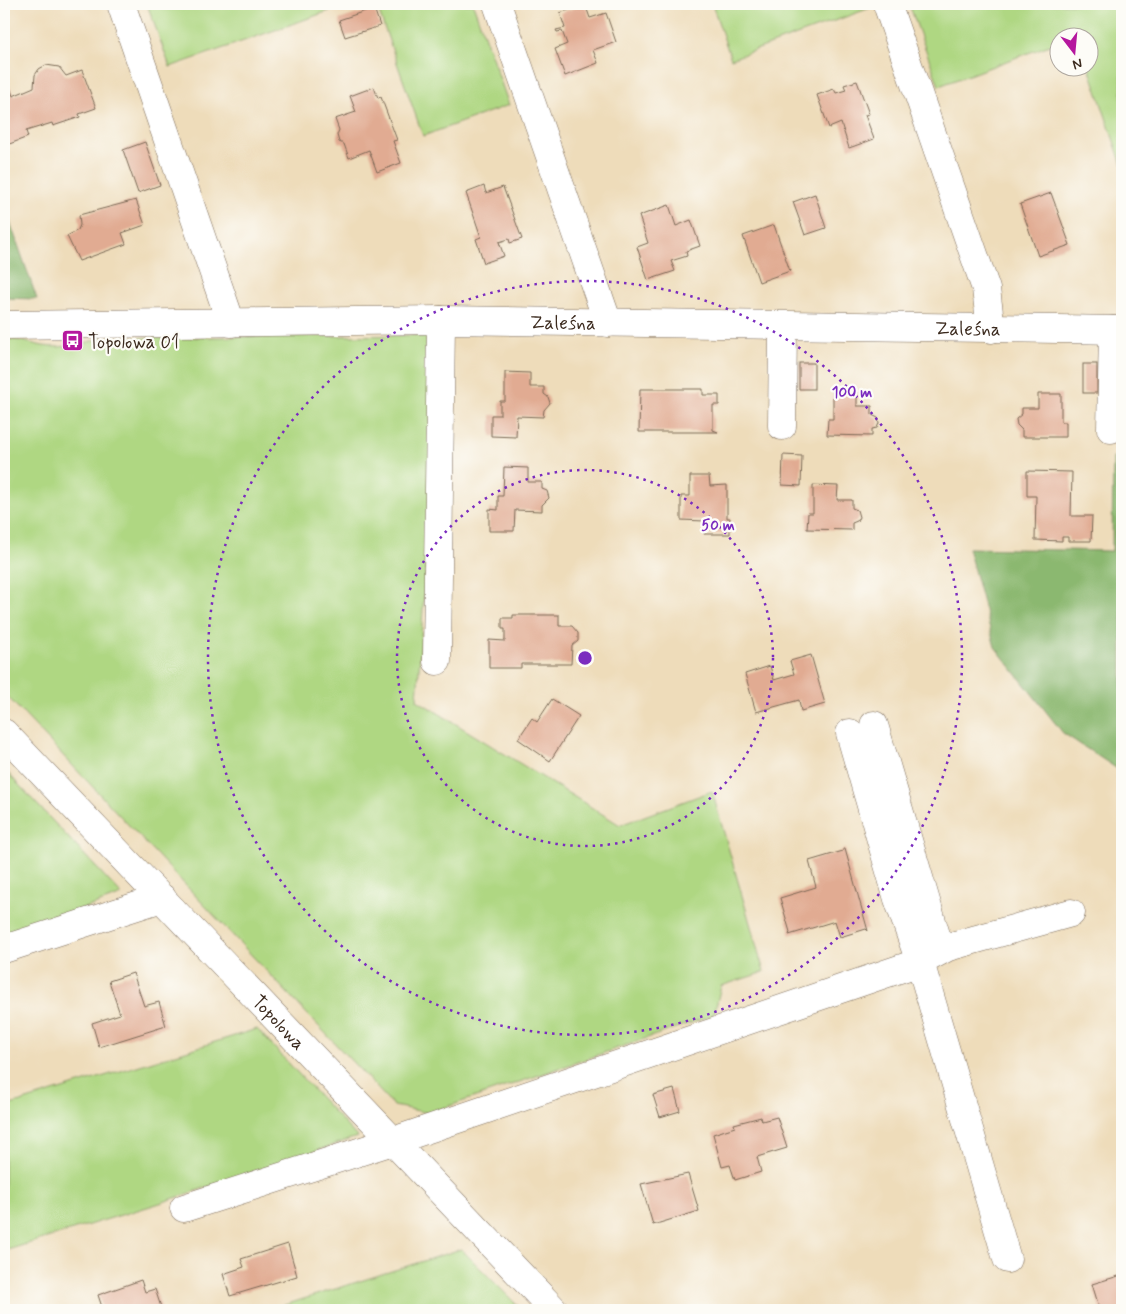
<svg xmlns="http://www.w3.org/2000/svg" width="1126" height="1314" viewBox="0 0 1126 1314" font-family="Mynerve,sans-serif">
<rect width="100%" height="100%" fill="#fdfcf7"/>
<filter id="ink" filterUnits="userSpaceOnUse"><feTurbulence type="fractalNoise" baseFrequency=".02" numOctaves="2"/><feDisplacementMap in="SourceGraphic" scale="10" xChannelSelector="R" yChannelSelector="G"/><feConvolveMatrix kernelMatrix="1 2 1 2 8 2 1 2 1" color-interpolation-filters="sRGB"/></filter>
<filter id="wash" filterUnits="userSpaceOnUse"><feTurbulence type="fractalNoise" baseFrequency=".0096" numOctaves="4" result="noise"/><feDisplacementMap in="SourceGraphic" scale="20" xChannelSelector="R" yChannelSelector="G"/><feGaussianBlur stdDeviation="1.12" result="paint"/><feColorMatrix in="noise" values="0 0 0 0 0 0 0 0 0 0 0 0 0 0 0 0 0 1.4 0 .05"/><feComposite in="paint" operator="in"/></filter>
<g filter="url(#wash)">
<rect width="100%" height="100%" fill="#eedcba"/>
<g fill="#afd782" stroke="#758050">
<path d="M147,4H349L170,67Z"/>
<path d="M376,4H473L509,105L423,136Z"/>
<path d="M712,4H869L870,8L731,59Z"/>
<path d="M909,4H1122V165L1089,67L1088,38L1079,37L1078,35L1058,38V42L939,86Z"/>
<path d="M441,335L417,700L620,825L712,791L764,972L721,986L714,1015L429,1113L394,1106L4,693V339C18,339 29,343 43,346C62,349 84,344 101,338Z"/>
<path d="M4,769L122,895L4,937Z"/>
<path d="M257,1029L357,1137L157,1204L4,1251V1107Z"/>
<path d="M461,1249L522,1310H269Z"/>
</g>
<g fill="#8bb870" stroke="#637147">
<path d="M4,205L37,299L4,298Z"/>
<path d="M1113,457H1122V772L1063,733L995,647L968,548L1112,551Z"/>
</g>
<g id="blocks">
<g fill="#e1ab92">
<path d="M585,4L590,18L606,13L616,42L593,50L598,63L565,76L555,49L567,44L562,31L557,32L556,30L565,28L560,13Z"/>
<path d="M374,8L380,26L345,37L339,20Z"/>
<path d="M46,65L59,67L66,76L82,70L96,108L79,114L80,117L53,126L52,123L26,131L28,137L4,146V70L13,96L34,87L35,75L39,69Z"/>
<path d="M857,81L869,114L865,115L874,139L849,148L841,123L829,128L817,95L834,89L836,93L846,90L844,85Z"/>
<path d="M374,87L378,98L381,97L397,140L393,141L401,163L377,172L369,150L349,158L344,144L339,142L337,135L339,130L335,119L356,112L350,96Z"/>
<path d="M145,142L160,185L138,193L123,150Z"/>
<path d="M484,186L486,193L503,187L522,239L510,243L509,239L499,242L504,256L484,263L476,239L481,237L466,193Z"/>
<path d="M1051,193L1070,245L1038,256L1020,204Z"/>
<path d="M815,194L826,228L805,235L793,202Z"/>
<path d="M136,200L145,225L122,233L126,244L79,261L67,236L78,230L80,225L79,215Z"/>
<path d="M669,205L676,226L691,220L700,246L686,251L687,256L671,261L675,271L648,280L637,247L648,243L639,216Z"/>
<path d="M774,225L790,271L759,282L743,236Z"/>
<rect x="799" y="363" width="15" height="26"/>
<rect x="1083" y="364" width="14" height="29"/>
<path d="M505,372L530,373V387H544V394L548,397L550,403L544,410L543,417L517,416L516,437L491,436V415H500V401H505Z"/>
<path d="M640,389H703V395H719V405H713V430L718,432H639Z"/>
<path d="M833,391L857,392V406H872V415L878,418L879,423L877,428L872,429V436L827,435L828,419H833Z"/>
<path d="M1038,394H1061V422H1066V437H1022V430L1017,425L1016,419L1022,414V408H1038Z"/>
<path d="M783,455L802,456L801,486L782,485Z"/>
<path d="M504,467L528,468V482H542V489L547,491L549,498L542,505V511L515,510L514,531H489V509L498,510V496H503Z"/>
<path d="M1027,471L1072,472L1071,516H1092L1091,541H1068V537H1062V541L1035,540L1036,496H1027Z"/>
<path d="M690,476H709L710,486L727,485V518H730V534H704L705,521L681,520V496H690Z"/>
<path d="M813,485L838,486L837,500H852V508L857,510L859,517L857,521L852,523V530L807,529L808,513H813Z"/>
<path d="M513,615H559V626H572L578,633V641L572,646L571,664H521V668H489V640L505,641V629H502V618H513Z"/>
<path d="M811,655L825,704L801,711L799,700L756,712L745,674L770,666L774,680L794,674L790,661Z"/>
<path d="M552,699L579,716L550,761L518,739L532,718L537,722Z"/>
<path d="M843,849H845L868,931L866,929L840,937L835,921L789,935L790,932L780,898L816,887L809,861L843,851Z"/>
<path d="M133,973L144,1006L159,1002L166,1026L99,1047L92,1023L120,1014L109,981Z"/>
<path d="M674,1089L680,1111L660,1117L653,1095Z"/>
<path d="M761,1117L762,1121L777,1117L787,1148L757,1157L761,1172L735,1180L730,1165L722,1167L713,1134L735,1127L734,1124Z"/>
<path d="M688,1174L699,1211L653,1225L641,1184Z"/>
<path d="M288,1244L297,1276L230,1296L223,1274L244,1267L241,1259Z"/>
<path d="M1122,1275V1310H1100L1092,1284Z"/>
<path d="M141,1280L145,1292L155,1289L162,1310H103L98,1295Z"/>
</g>
</g>
</g>
<g filter="url(#ink)">
<use href="#blocks" fill-opacity="0" stroke="#7a6855" stroke-width="1"/>
<g fill="none" stroke-linecap="round" stroke-linejoin="round">
<defs>
<g id="minor">
<path d="M121,4L231,323"/>
<path d="M497,4L608,323"/>
<path d="M887,4L986,289L991,329"/>
<path id="s1" d="M4,325L441,320L1122,330"/>
<path d="M782,426L783,326"/>
<path d="M1111,429L1113,330"/>
<path d="M437,661L441,320"/>
<path d="M874,725L936,935L920,962"/>
<path id="s2" d="M4,733L554,1310"/>
<path d="M850,733L898,899L920,962L1007,1259"/>
<path d="M4,949L162,898"/>
<path d="M184,1208L393,1141L920,962L948,947L1071,913"/>
</g>
</defs>
<use href="#minor" stroke="#7a6855" stroke-width="29"/>
<use href="#minor" stroke="#fff" stroke-width="28"/>
</g>
</g>
<g fill="none" stroke="#7b2cbf" stroke-width="2.5" stroke-dasharray="2.5 5">
<circle cx="585" cy="658" r="188"/>
<circle cx="585" cy="658" r="377"/>
</g>
<defs>
<symbol id="bus-square" viewBox="-11 -11 22 22"><rect x="-9" y="-9" width="18" height="18" rx="4" fill="#b5179e" stroke="#fdfcf7"/><path d="M-5-6H5V4H4V6H2V4H-2V6H-4V4H-5ZM-3.5-4V0h7V-4ZM-3.5 1.2v1.5H-2V1.2ZM2 1.2v1.5H3.5V1.2Z" fill="#fff"/></symbol>
</defs>
<g fill-rule="evenodd">
<use href="#bus-square" x="60" y="328" width="25" height="25"/>
</g>
<g text-anchor="middle" stroke-width="4.5" stroke-linejoin="round" paint-order="stroke">
<g font-size="19" fill="#3b2a1e" stroke="#fdfcf7">
<text dy="7" stroke="none"><textPath href="#s1" startOffset="559">Zaleśna</textPath></text>
<text dy="7" stroke="none"><textPath href="#s1" startOffset="964">Zaleśna</textPath></text>
<text dy="7" stroke="none"><textPath href="#s2" startOffset="399">Topolowa</textPath></text>
</g>
<g font-size="19" fill="#3b2a1e" stroke="#fdfcf7" text-anchor="start">
<text x="88" y="348">Topolowa 01</text>
</g>
</g>
<circle cx="585" cy="658" r="8" fill="#7b2cbf" stroke="#fdfcf7" stroke-width="2.5"/>
<g font-size="15" text-anchor="middle" font-weight="bold" fill="#7b2cbf" stroke="#fdfcf7" stroke-width="4.5" stroke-linejoin="round" paint-order="stroke">
<text x="852" y="397">100 m</text>
<text x="718" y="530">50 m</text>
</g>
<rect width="1126" height="1314" fill="none" stroke="#fdfcf7" stroke-width="20"/>
<g transform="translate(1074 52) rotate(164)"><circle r="24" fill="#fdfcf7" stroke="#afa8a0"/>
<path d="M0-4L9 19L0 12L-9 19Z" fill="#b5179e"/>
<text y="-8" font-size="14" font-weight="bold" text-anchor="middle" fill="#3b2a1e">N</text>
</g>
</svg>
